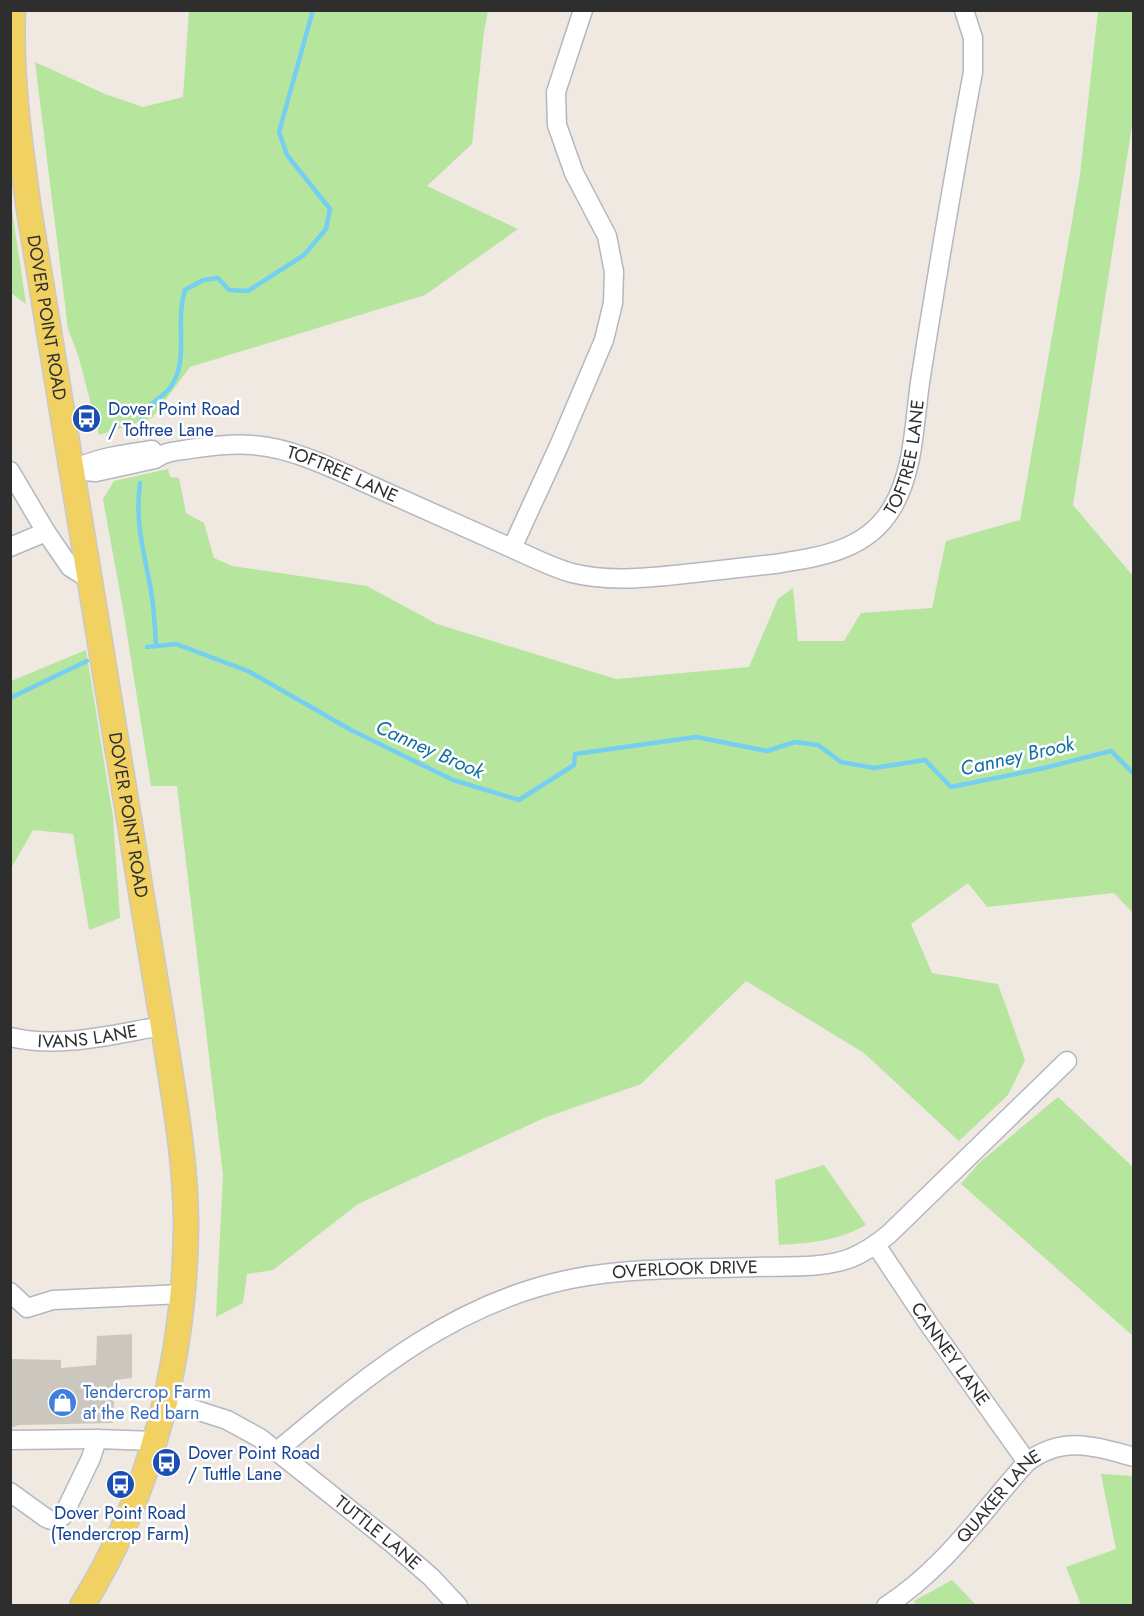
<svg xmlns="http://www.w3.org/2000/svg" width="1144" height="1616" viewBox="0 0 1144 1616" font-family="Jost,sans-serif">
<rect width="100%" height="100%" fill="#efe9e1"/>
<g fill="#b6e59e">
<path d="M189,11H488L484,31L472,144L427,186L518,229L425,295L190,367L152,418L99,435L78,355L68,329L35,62L105,94L143,107L183,97Z"/>
<path d="M1098,11H1133V119L1073,505L1133,576V913L1114,893L987,907L968,883L911,924L932,973L998,984L1025,1060L1008,1095L959,1141L864,1053L746,981L641,1084L544,1118L358,1204L273,1270L247,1274L243,1303L216,1317L223,1175L177,786H151L123,609L103,499L114,481L168,469L170,477L179,478L186,513L204,523L214,558L232,566L367,586L437,624L616,679L749,667L778,599L793,588L798,641H844L861,613L932,608L946,541L1020,520L1080,175Z"/>
<path d="M11,203L26,304L11,293Z"/>
<path d="M86,650L113,817L120,918L89,930L73,834L33,830L10,870L11,681Z"/>
<path d="M1058,1097L1133,1167V1336L961,1184L979,1163Z"/>
<path d="M824,1165L866,1225C838,1241 810,1243 779,1245L775,1180Z"/>
<path d="M1101,1474L1133,1476V1605H1081L1066,1567L1116,1549Z"/>
<path d="M952,1580L976,1605H916L914,1601Z"/>
</g>
<g fill="none" stroke-linecap="round" stroke-linejoin="round">
<g stroke="#75cff0" stroke-width="4.5">
<path d="M141,426L143,410C151,404 162,397 169,389C191,361 174,325 185,290L203,280L218,278L229,290L248,291L304,255L326,229L330,209L287,155L279,132L313,10"/>
<path d="M140,483C135,521 143,548 150,585C154,605 155,626 156,646"/>
<path d="M147,647L176,644L248,671L351,730L453,780L519,800L574,765L575,754L696,737L767,751L795,742L818,745L841,762L874,768L925,760L951,787L1040,769L1111,751L1134,774"/>
<path d="M10,698L87,661"/>
</g>
</g>
<path fill="#cbc7bf" d="M132,1334V1378L115,1380L113,1423L19,1425L10,1428V1359L61,1360V1368L96,1365L97,1336Z"/>
<g fill="none" stroke-linecap="round" stroke-linejoin="round">
<defs>
<g id="minor">
<path d="M74,469C100,457 124,454 152,450"/>
<path id="s1" d="M73,470L96,472L155,459C165,451 178,451 190,449C210,446 232,443 252,445C296,448 340,472 379,489C423,509 466,528 509,547C530,556 550,567 572,573C613,583 653,577 694,573C721,570 748,567 774,564C819,557 867,551 892,508C915,470 914,419 921,376C937,275 954,173 973,72V38L964,10"/>
<path d="M10,471L46,532L70,567L89,579"/>
<path d="M10,547L46,532"/>
<path d="M512,548L558,448L604,340L613,303L614,272L607,236L574,173L557,125L556,92L583,10"/>
<path id="s2" d="M10,1037C61,1049 113,1034 163,1026"/>
<path id="s3" d="M876,1245L928,1323L1027,1462"/>
<path d="M10,1292L27,1308L53,1300L182,1294"/>
<path id="s4" d="M165,1400L227,1420L260,1438L393,1544L431,1577L458,1606"/>
<path d="M10,1440L97,1439"/>
<path id="s5" d="M277,1451C367,1376 452,1303 571,1279C631,1267 695,1269 756,1267C787,1266 821,1269 851,1258C865,1252 877,1244 889,1234L1067,1061"/>
<path d="M10,1492L46,1518C53,1522 57,1520 63,1516L91,1458L97,1439L155,1441"/>
<path id="s6" d="M886,1606C944,1569 982,1512 1027,1462C1063,1435 1094,1446 1134,1457"/>
</g>
<g id="major">
<path id="s7" d="M13,10C10,78 20,144 29,210L163,1026C173,1092 186,1158 186,1225C185,1356 152,1494 82,1606"/>
</g>
</defs>
<use href="#minor" stroke="#b4b7c1" stroke-width="21"/>
<use href="#major" stroke="#c9c9c9" stroke-width="27"/>
<use href="#minor" stroke="#fff" stroke-width="18"/>
<use href="#major" stroke="#f2d163" stroke-width="24"/>
</g>
<defs>
<symbol id="bus-disc" viewBox="-11 -11 22 22"><circle r="9.5" fill="#1a4fb4" stroke="#fff"/><path d="M-5-6H5V4H4V6H2V4H-2V6H-4V4H-5ZM-3.5-4V0h7V-4ZM-3.5 1.2v1.5H-2V1.2ZM2 1.2v1.5H3.5V1.2Z" fill="#fff"/></symbol>
<symbol id="shop-disc" viewBox="-11 -11 22 22"><circle r="9.5" fill="#3f7fe0" stroke="#fff"/><path d="M-5-2.5h2.3a2.7 3.5 0 0 1 5.4 0H5L5.5 6h-11ZM-1.5-2.5h3a1.5 2.3 0 0 0-3 0Z" fill="#fff"/></symbol>
</defs>
<g fill-rule="evenodd">
<use href="#bus-disc" x="70" y="402" width="33" height="33"/>
<use href="#shop-disc" x="46" y="1386" width="33" height="33"/>
<use href="#bus-disc" x="150" y="1446" width="33" height="33"/>
<use href="#bus-disc" x="104" y="1468" width="33" height="33"/>
</g>
<g text-anchor="middle" stroke-width="5" stroke-linejoin="round" paint-order="stroke">
<g font-size="18" fill="#2e2e2e" stroke="#fff">
<text dy="6" stroke="none"><textPath href="#s7" startOffset="310">DOVER POINT ROAD</textPath></text>
<text dy="6" stroke="none"><textPath href="#s1" startOffset="920">TOFTREE LANE</textPath></text>
<text dy="6" stroke="none"><textPath href="#s1" startOffset="278">TOFTREE LANE</textPath></text>
<text dy="6" stroke="none"><textPath href="#s7" startOffset="814">DOVER POINT ROAD</textPath></text>
<text dy="6" stroke="none"><textPath href="#s2" startOffset="78">IVANS LANE</textPath></text>
<text dy="6" stroke="none"><textPath href="#s5" startOffset="459">OVERLOOK DRIVE</textPath></text>
<text dy="6" stroke="none"><textPath href="#s3" startOffset="132">CANNEY LANE</textPath></text>
<text dy="6" stroke="none"><textPath href="#s6" startOffset="158">QUAKER LANE</textPath></text>
<text dy="6" stroke="none"><textPath href="#s4" startOffset="254">TUTTLE LANE</textPath></text>
</g>
<g font-size="18" fill="#164399" stroke="#fff" text-anchor="start">
<text x="108" y="415">Dover Point Road<tspan x="108" dy="21">/ Toftree Lane</tspan></text>
<text x="188" y="1459">Dover Point Road<tspan x="188" dy="21">/ Tuttle Lane</tspan></text>
<text x="120" y="1519" text-anchor="middle">Dover Point Road<tspan x="120" dy="21">(Tendercrop Farm)</tspan></text>
</g>
<g font-size="18" fill="#366cbe" stroke="#fff" text-anchor="start">
<text x="83" y="1398">Tendercrop Farm<tspan x="83" dy="21">at the Red barn</tspan></text>
</g>
<g font-size="20" font-style="italic" fill="#0d6fa3" stroke="#fff">
<text transform="translate(430 749) rotate(24)" y="7">Canney Brook</text>
<text transform="translate(1017 756) rotate(-13)" y="7">Canney Brook</text>
</g>
</g>
<rect width="1144" height="1616" fill="none" stroke="#2e2e2e" stroke-width="24"/>
</svg>
